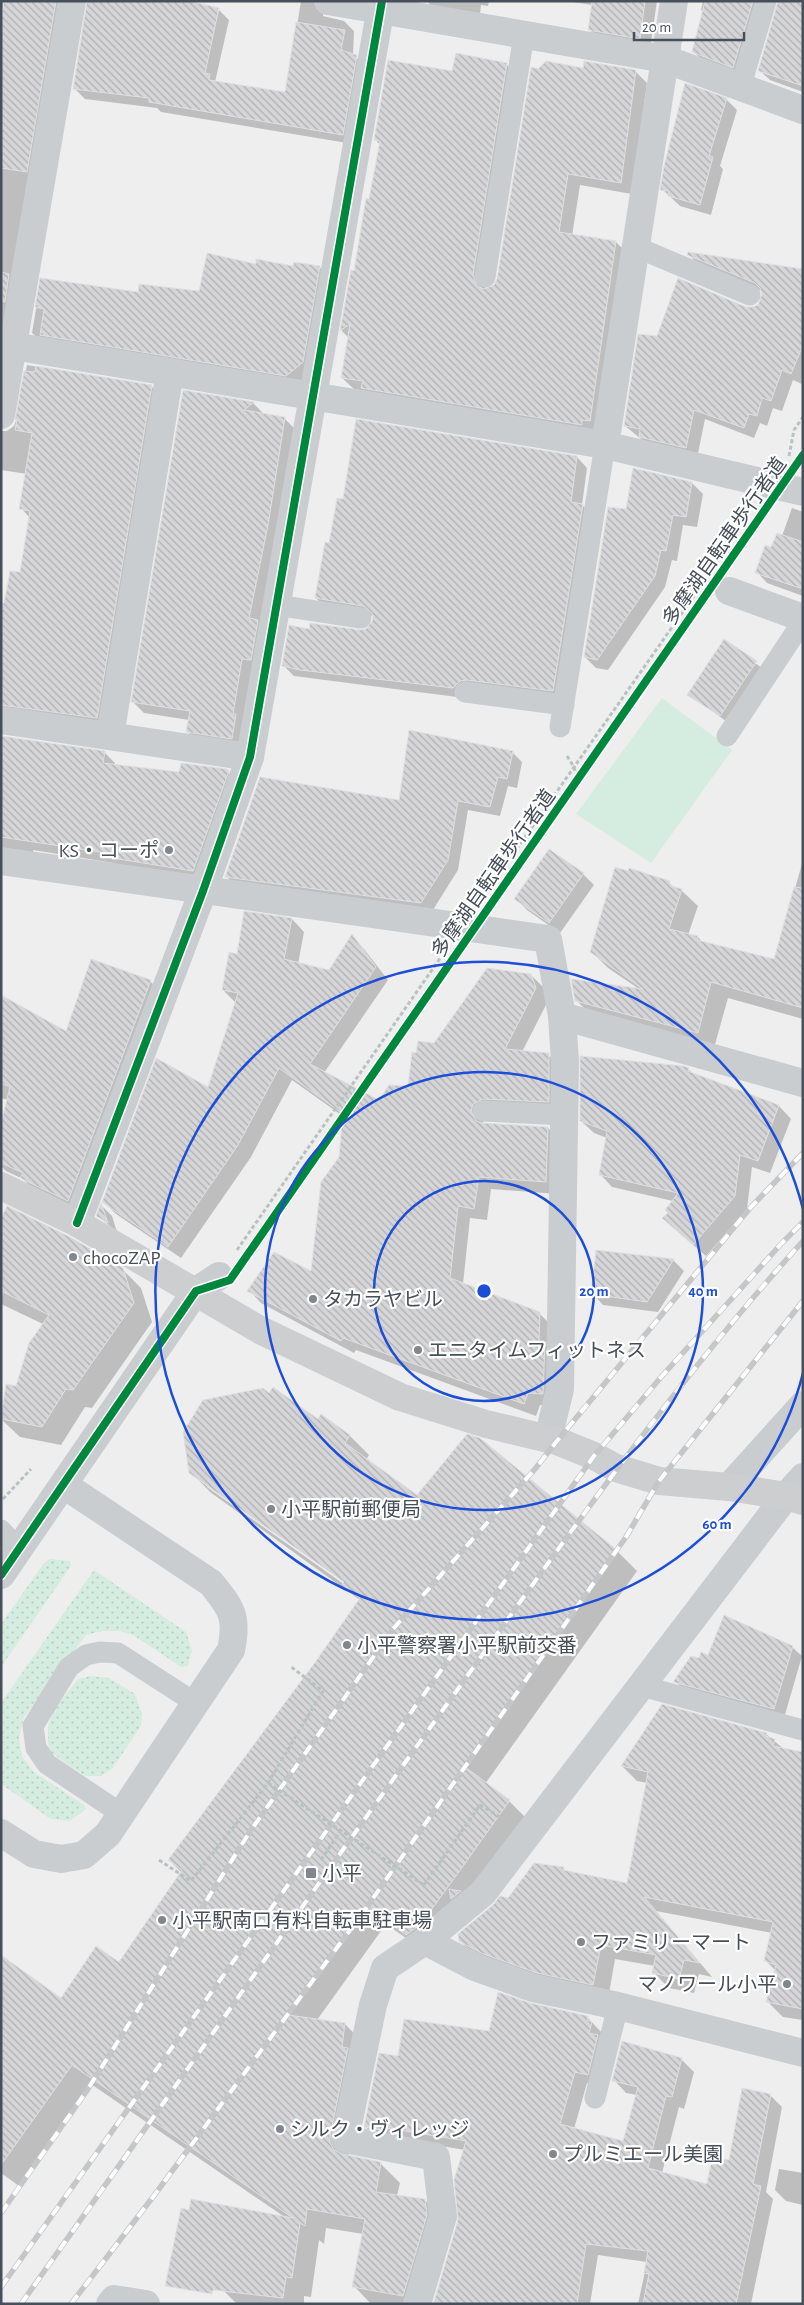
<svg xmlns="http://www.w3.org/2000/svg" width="804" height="2305" viewBox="0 0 804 2305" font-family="'Alegreya Sans','Noto Sans JP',sans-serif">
<defs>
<pattern id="grass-dots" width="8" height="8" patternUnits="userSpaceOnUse" patternTransform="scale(1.25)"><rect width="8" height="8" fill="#d4ede0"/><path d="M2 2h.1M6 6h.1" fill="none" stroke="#b7cdc2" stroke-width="1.8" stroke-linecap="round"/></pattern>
<pattern id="building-back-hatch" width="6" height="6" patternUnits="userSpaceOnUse" patternTransform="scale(1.25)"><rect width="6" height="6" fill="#d6d6d8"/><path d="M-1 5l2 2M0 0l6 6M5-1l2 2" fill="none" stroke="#afb0b2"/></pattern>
</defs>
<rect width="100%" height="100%" fill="#efeeee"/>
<g fill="url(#grass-dots)">
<path d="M50,1559L70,1561L71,1566L1,1667V1624L44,1563Z"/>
<path d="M94,1570L186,1632L192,1650L188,1666L181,1667L133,1635L120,1631H103L86,1635L24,1717L19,1738L22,1756L34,1772L84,1805L86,1809L70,1821L51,1819L1,1784V1703Z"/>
<path d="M91,1676L109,1678L135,1694L142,1714L141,1726L112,1769L101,1776H85L50,1752C42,1716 58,1706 78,1679Z"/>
</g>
<path fill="#d4ede0" d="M662,698L732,750L651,863L576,814Z"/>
<g fill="#0003" fill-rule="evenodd">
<path d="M1,1H71L1,343Z"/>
<path d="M301,1H327L323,10V16L344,21L354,31L353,55L367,66L353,144L161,112L157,108L85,99L74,88L218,9L229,20L215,82L286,93Z"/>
<path d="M427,1H489L488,6L481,5L480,14L431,6Z"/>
<path d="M566,1H657L650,49L600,40L589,29L592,5Z"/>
<path d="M703,1H770L743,77L704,62L694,52L704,13L701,10Z"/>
<path d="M803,1V92L770,80L760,71Z"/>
<path d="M506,64L518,76L485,290L495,286L499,279L538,70L635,71L647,83L632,194L580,185L572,236L616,242L628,254L602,432L354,389L342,378L349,338L342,331L352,272H355L380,145L375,139L454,73Z"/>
<path d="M726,99L737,110L720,166L723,169L711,215L680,206L662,189Z"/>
<path d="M689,255L803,270L802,384L793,380L782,411L773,408L767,426L760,423L754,438L705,419L697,458L651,447L625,426L658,338L745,308L758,306L764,292L699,265Z"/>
<path d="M257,265L294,268L319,267L330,277L313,372L297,386L43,343L32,333L41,279L139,293L200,292Z"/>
<path d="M27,365L151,386L162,397L107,728L1,717V660L21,574L30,518L21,508L27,474L1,470V431H7L14,426L17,418Z"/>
<path d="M184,392L253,403L264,414L284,418L295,429L242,749L198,742L187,731L189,720L144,713L133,702Z"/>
<path d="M577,457L587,468L582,505L593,516L564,701L465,698L294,676L283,665L310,631H367L375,621L374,616L327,609L316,598L344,500Z"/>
<path d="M634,469L692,483L703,494L697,527L683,525L677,561L672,560L665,587L608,670L596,668L585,657L627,510Z"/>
<path d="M792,508L803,512V596L767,583L757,572L782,536Z"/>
<path d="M724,641L762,668L726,721L689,695Z"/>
<path d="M1,737L104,752L115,763L114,766L180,774L226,770L238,783L204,881L118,867L114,863L33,850V854L1,848Z"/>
<path d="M512,752L522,762L517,788L508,786L500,816L468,810L458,870L431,913L236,886L226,876Z"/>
<path d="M549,851L583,874L594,885L560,933L527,910L516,899Z"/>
<path d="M803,860V1019L728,998L714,1048L593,1017L576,1000L639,989L608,968L591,951L669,883L675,888L681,890L698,906L688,935L698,937L702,942L775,960Z"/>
<path d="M292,919L304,932L298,964L329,971L352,936L364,949L388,980L324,1073L379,1101L409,1087L417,1054L435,1044L531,975L544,988L548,1001L522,1052L548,1055L561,1067V1114L485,1116L482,1125L548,1128L560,1141L558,1194L491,1189L487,1220L470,1218L463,1284L539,1313L552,1326L555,1406L540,1405L536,1416L356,1350L354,1353L261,1303L249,1290L312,1273L340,1157L344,1117L292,1080L251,1157L181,1258L116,1214L103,1201L208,1089L236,1003L223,990L238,955Z"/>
<path d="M150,981L162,993L81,1213L34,1190L23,1179L6,1171L1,1166V1129L8,1100L1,1098V997L67,1033Z"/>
<path d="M688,1069L695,1075L779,1106L791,1119L770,1173L752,1167L747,1209L706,1256L677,1231L670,1213L673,1201L612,1187L600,1174L607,1138L594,1133L581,1121Z"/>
<path d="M102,1206L112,1216L117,1232L98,1216Z"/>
<path d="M1,1221L122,1269L141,1288L152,1322L92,1408L85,1407L61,1445L20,1437L1,1419L17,1388L43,1324L1,1304Z"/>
<path d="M597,1251L673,1260L684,1271L658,1312L603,1305L593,1294Z"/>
<path d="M321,1416L350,1436L369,1455L366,1460L417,1496L479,1440L618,1552L637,1571L485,1784L509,1801L528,1820L427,1953L386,1924L317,2020L345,2024L364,2044L367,2068L348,2157L380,2163L400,2183L397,2196L425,2200L444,2220L426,2304H371L354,2286L363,2234L326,2228L324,2244L319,2240L311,2297L304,2296V2304H237L224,2291L286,2218L91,2084L19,2186L1,2173V1957L61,2000L119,1963L182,1873L169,1860L317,1661L360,1600L210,1492L191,1472L318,1421ZM207,1484L350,1585L348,1587L207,1487Z"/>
<path d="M792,1647L802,1656L784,1718L685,1691L675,1681L700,1660L709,1656Z"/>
<path d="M766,1734L784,1749L803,1753V2020L783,2017L768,2002L776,1971L766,1961L772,1933L656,1911L712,1977L699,1974L694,1993L669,1988L654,1973L655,1966L615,1959L608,1999L476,1956L460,1941L509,1899L563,1868L567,1872L628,1884L647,1783L637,1781L622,1766Z"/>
<path d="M529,2004L587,2017L604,2035L600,2087L587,2083L574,2129L624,2142L637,2095L626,2093L614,2080L681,2059L694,2072L684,2109L679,2107L662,2173L708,2186L730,2161L770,2095L782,2107L766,2192L773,2199L751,2304H638L647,2262L598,2255L590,2304H438L435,2301L459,2221L465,2150L399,2139H377L365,2126L399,2057L490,2033Z"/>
<path d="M779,2169L803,2173V2205L786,2201L775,2190Z"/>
</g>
<g fill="url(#building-back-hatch)" stroke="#e0e0e1">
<path d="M4,1H56L27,172L1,168V21Z"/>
<path d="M87,1H189L219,8L205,73L210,74L209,80L285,92L296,22L345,30L341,50L357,55L343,135L149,102V98L73,89Z"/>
<path d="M592,1H645L640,39L588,30Z"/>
<path d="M705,1H753L733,68L692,52Z"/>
<path d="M778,1H803V86L758,71Z"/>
<path d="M456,53L507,63L473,275L477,286L484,289L494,285L497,279L531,67L538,69L546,61L583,68L584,61L636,70L621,183L568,174L559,232L616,241L590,421L582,420V425L361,388L363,381L341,378L350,324L340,331L351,270L354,271L366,198L369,199L380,141L374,140L388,60L452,71Z"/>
<path d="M685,83L727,98L709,156L713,157L700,205L668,196L669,191L660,190L664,166Z"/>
<path d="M688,252L803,269V345L791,374L782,370L771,401L762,398L757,416L749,414L744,428L694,410L686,448L639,437L640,429L624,426L638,334L657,336L678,278L746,307H752L758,305L762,294L760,288L755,283L687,255Z"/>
<path d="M207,253L256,264V259L293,266L294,262L320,266L303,362L286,376L40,335L44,309L35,307L40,278L138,292L139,284L199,291Z"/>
<path d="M1,272L9,274L5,302L1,301Z"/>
<path d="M36,366L152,385L97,718L1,705V603H4L10,571L20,572L30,511L19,509L32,433L15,430L17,420H15L24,371L35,372Z"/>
<path d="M183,390L254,402L244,410L285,417L268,525L249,618L258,620L251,660L242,659L233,714H236L232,739L186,732L190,711L131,702Z"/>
<path d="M356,419L577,456L571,502L583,504L553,691L467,680L460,681L453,688L300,670L282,666L289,625L309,629L310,623L360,630L366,629L373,620L372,613L363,606L315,598L325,542L329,543L337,498L343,499Z"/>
<path d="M633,468L692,482L686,517L673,515L666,551L661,550L655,576L597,660L584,657L608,507L626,509Z"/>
<path d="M777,533L803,542V589L755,573L765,545L771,547Z"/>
<path d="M724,639L757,661L720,716L687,695Z"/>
<path d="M409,730L513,751L507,779L498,777L490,807L458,801L448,860L421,903L225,877L260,777L399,800Z"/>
<path d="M1,736L105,751L103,763L179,772L181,763L227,769L229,771L193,871L106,857V853L1,837Z"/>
<path d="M549,849L584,873L549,923L514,899Z"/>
<path d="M615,867L628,871L629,868L670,881L669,885L682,889L669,929L698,936L697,940L774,959L794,887L803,888V1008L711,982L698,1033L575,1001L571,979L643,989L590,952Z"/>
<path d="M244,911L292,918L284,959L329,970L352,934L376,967L310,1064L379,1100L389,1085L408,1086L412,1052L416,1053L418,1041L434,1043L487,968L531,974L536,988L505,1049L549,1053V1102L483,1099L473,1104L471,1111L476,1121L482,1123L548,1127L546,1182L479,1177L474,1209L458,1206L450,1278L540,1312L539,1342H545L543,1394L528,1393L524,1404L343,1338L341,1341L247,1291L274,1252L311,1271L321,1182L339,1157L343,1114L279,1068L238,1145L168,1247L102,1202L156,1058L208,1087L238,993L222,990L229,952L237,954Z"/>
<path d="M91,959L151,980L68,1201L20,1178L23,1173L1,1163V1123L10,1087L1,1083V995L66,1031Z"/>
<path d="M580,1056L684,1066L689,1068L688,1071L779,1105L758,1161L740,1155L735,1196L693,1245L662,1218L668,1213L665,1210L678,1193L599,1175L607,1131L580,1121Z"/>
<path d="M101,1203L108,1223L96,1216Z"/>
<path d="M7,1206L70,1237L123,1268L134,1303L73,1390L66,1389L42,1427L1,1419L6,1384L16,1386L29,1343L49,1315L1,1291V1218Z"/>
<path d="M596,1250L674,1259L647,1302L591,1294Z"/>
<path d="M273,1387L318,1419L321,1414L350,1435L345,1443L417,1495L467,1434L480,1438L618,1551L465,1767L510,1800L461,1869L421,1924L406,1935L366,1905L288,2015L345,2023L342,2047L348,2048L330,2136V2143L334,2150L342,2154L381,2162L376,2192L425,2199L427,2215L403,2296L352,2287L365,2219L307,2209L305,2226L300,2223L292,2278L286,2277L283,2298L213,2290L212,2294L165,2286L181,2208L189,2210L191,2199L293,2218L72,2065L1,2165V1955L61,1998L96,1946L119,1962L182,1870L168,1860L316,1661L360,1598L342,1584L344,1582L189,1473L183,1432L203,1400L263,1388L269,1393Z"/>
<path d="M724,1615L793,1646L774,1709L673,1682L691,1656L699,1658L701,1652L708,1655Z"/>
<path d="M662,1704L767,1733L766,1736L775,1739L773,1746L803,1752V2009L766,2002L776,1965L764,1961L773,1922L644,1897L700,1963L684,1960L679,1979L652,1973L656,1955L601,1945L593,1985L537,1973L481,1953L459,1941L458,1934L493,1905L500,1896L508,1898L534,1863L564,1867L563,1870L627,1883L648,1772L621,1766Z"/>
<path d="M449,1889L461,1891L451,1899Z"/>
<path d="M498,1992L530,2003L588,2016L587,2020L592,2022L589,2033L598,2035L588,2075L575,2072L560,2124L623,2141L638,2087L612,2081L622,2041L682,2058L672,2097L666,2096L648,2168L707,2184L712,2157L729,2160L742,2088L771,2094L753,2184L761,2186L736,2304H643L649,2274L644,2273L648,2251L586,2244L577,2304H445L434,2302L458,2220L454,2180L466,2141L387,2128L386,2131L364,2127L379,2053L398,2056L404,2019L489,2031Z"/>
</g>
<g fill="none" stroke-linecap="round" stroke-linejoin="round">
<g stroke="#b8c3c1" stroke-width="3" stroke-dasharray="4 2.5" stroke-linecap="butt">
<path d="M789,456L794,430L803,417"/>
<path d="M717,561L749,514"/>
<path d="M567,756L574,767L577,780"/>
<path d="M483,897L696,593"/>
<path d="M237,1250L441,957"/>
<path d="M3,1499L31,1469"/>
<path d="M159,1860L191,1881L268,1783L323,1691L290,1666"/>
<path d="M321,1860L341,1830"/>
<path d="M424,1885L480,1805L500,1817"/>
</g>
<g stroke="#cacdcf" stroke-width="21">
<path d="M741,85L766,1"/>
<path d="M636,247L750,295"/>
<path d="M485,277L524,35"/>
<path d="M276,605L361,618"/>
<path d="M465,692L564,705"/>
<path d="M560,727L605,445"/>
<path d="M727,736L803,621"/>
<path d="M483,1111L564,1115"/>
<path d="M1,1530L19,1550"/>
<path d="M642,1686L803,1730"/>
<path d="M123,1815L47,1764L36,1748L33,1726L69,1667L86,1655L100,1652L118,1653L197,1704"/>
<path d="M595,2098L618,2006"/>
</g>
<g stroke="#cacdcf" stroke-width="28">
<path d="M328,1L665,59L803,110"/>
<path d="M1,344L605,445L803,492"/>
<path d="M1,415L72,1"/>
<path d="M605,445L674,1"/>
<path d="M729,591L803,618"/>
<path d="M1,720L250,757"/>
<path d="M110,736L170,372"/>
<path d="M1,861L548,939L562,1016L565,1062L560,1389L548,1439"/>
<path d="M562,1016L803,1083"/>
<path d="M77,1223L203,891L250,757L382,1"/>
<path d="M196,1291L219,1276"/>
<path d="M425,1941L475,1967L533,1988L618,2006L803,2053"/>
<path d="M110,2304L114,2299L146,2304"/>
<path d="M417,2304L443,2216L436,2157L345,2139L373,2005L385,1968L425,1941L483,1893L786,1496"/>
</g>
<g stroke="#cacdcf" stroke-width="28">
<path d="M729,1487L803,1405"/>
<path d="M786,1496L803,1477"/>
<path d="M1,1575L196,1291"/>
<path d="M1,1833L34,1854L61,1859L84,1855L108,1834L231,1650C238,1617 232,1609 211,1583L64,1485"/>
</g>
<path stroke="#ccced0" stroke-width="28" d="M1,1186L77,1223L260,1330L400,1397L486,1424L557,1441L594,1456L616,1468L659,1481L729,1487L786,1496L803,1501"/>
<defs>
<g id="rail">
<path d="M1,2213L86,2092L249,1833L393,1629L535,1469L557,1441L751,1207L803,1153"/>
<path d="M1,2287L594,1456L662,1376L782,1243L803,1222"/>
<path d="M21,2304C166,2100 309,1896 455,1693C566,1538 675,1382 803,1241"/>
<path d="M71,2304L156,2193L364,1911L626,1537L659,1481L803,1301"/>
</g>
</defs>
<use href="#rail" stroke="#c4c6c8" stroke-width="5.5"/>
<use href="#rail" stroke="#fff" stroke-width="4" stroke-dasharray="11" stroke-linecap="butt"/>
<path stroke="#b8c3c1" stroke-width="3" stroke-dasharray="4 2.5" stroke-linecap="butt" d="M268,1783L424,1885"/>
<defs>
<g id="cycleway">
<path d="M77,1223L203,891L250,757L382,1"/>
<path d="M1,1575L196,1291L230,1280L803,455"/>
</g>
</defs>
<use href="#cycleway" stroke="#fff" stroke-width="11"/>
<use href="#cycleway" stroke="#00873e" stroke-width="8"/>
</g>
<g fill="none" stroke="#1d4ed8" stroke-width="2.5">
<circle cx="484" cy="1291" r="110"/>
<circle cx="484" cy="1291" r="219"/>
<path d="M803 1373A329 329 0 1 1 803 1209"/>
</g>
<g fill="#82878e" stroke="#fff" stroke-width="2">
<circle cx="169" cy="850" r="5"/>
<circle cx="73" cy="1257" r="5"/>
<circle cx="313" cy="1299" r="5"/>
<circle cx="418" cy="1350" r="5"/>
<circle cx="271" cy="1509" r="5"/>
<circle cx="347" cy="1645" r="5"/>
<rect x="305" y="1867" width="12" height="12" rx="2.5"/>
<circle cx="162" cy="1920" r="5"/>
<circle cx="581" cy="1942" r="5"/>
<circle cx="787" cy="1984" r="5"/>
<circle cx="280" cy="2129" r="5"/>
<circle cx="553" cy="2154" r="5"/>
</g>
<g text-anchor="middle" stroke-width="4.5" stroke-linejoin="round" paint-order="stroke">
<g font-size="20" fill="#474f5a" stroke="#fff">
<text transform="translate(724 541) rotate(-55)" y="7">多摩湖自転車歩行者道</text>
<text transform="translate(493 873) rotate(-55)" y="7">多摩湖自転車歩行者道</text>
</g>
<g font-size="20" fill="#474f5a" stroke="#fff" text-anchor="start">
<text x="159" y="857" text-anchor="end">KS・コーポ</text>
<text x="83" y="1264">chocoZAP</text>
<text x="323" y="1306">タカラヤビル</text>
<text x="428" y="1357">エニタイムフィットネス</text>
<text x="281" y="1516">小平駅前郵便局</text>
<text x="357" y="1652">小平警察署小平駅前交番</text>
<text x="322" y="1880">小平</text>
<text x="172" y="1927">小平駅南口有料自転車駐車場</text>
<text x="591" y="1949">ファミリーマート</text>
<text x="777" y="1991" text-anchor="end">マノワール小平</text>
<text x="290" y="2136">シルク・ヴィレッジ</text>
<text x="563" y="2161">プルミエール美園</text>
</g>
</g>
<circle cx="484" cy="1291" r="8" fill="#1d4ed8" stroke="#fff" stroke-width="2.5"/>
<g font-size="15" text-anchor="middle" font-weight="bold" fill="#1d4ed8" stroke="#fff" stroke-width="4.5" stroke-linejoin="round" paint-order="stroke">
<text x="594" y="1296">20 m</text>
<text x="703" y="1296">40 m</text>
<text x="717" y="1529">60 m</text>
</g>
<rect width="804" height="2305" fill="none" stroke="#474f5a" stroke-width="5"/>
<path d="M634 32v8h110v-8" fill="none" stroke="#474f5a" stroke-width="2.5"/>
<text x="642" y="32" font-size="15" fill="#474f5a" stroke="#ffffff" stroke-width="4" paint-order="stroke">20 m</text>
</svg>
